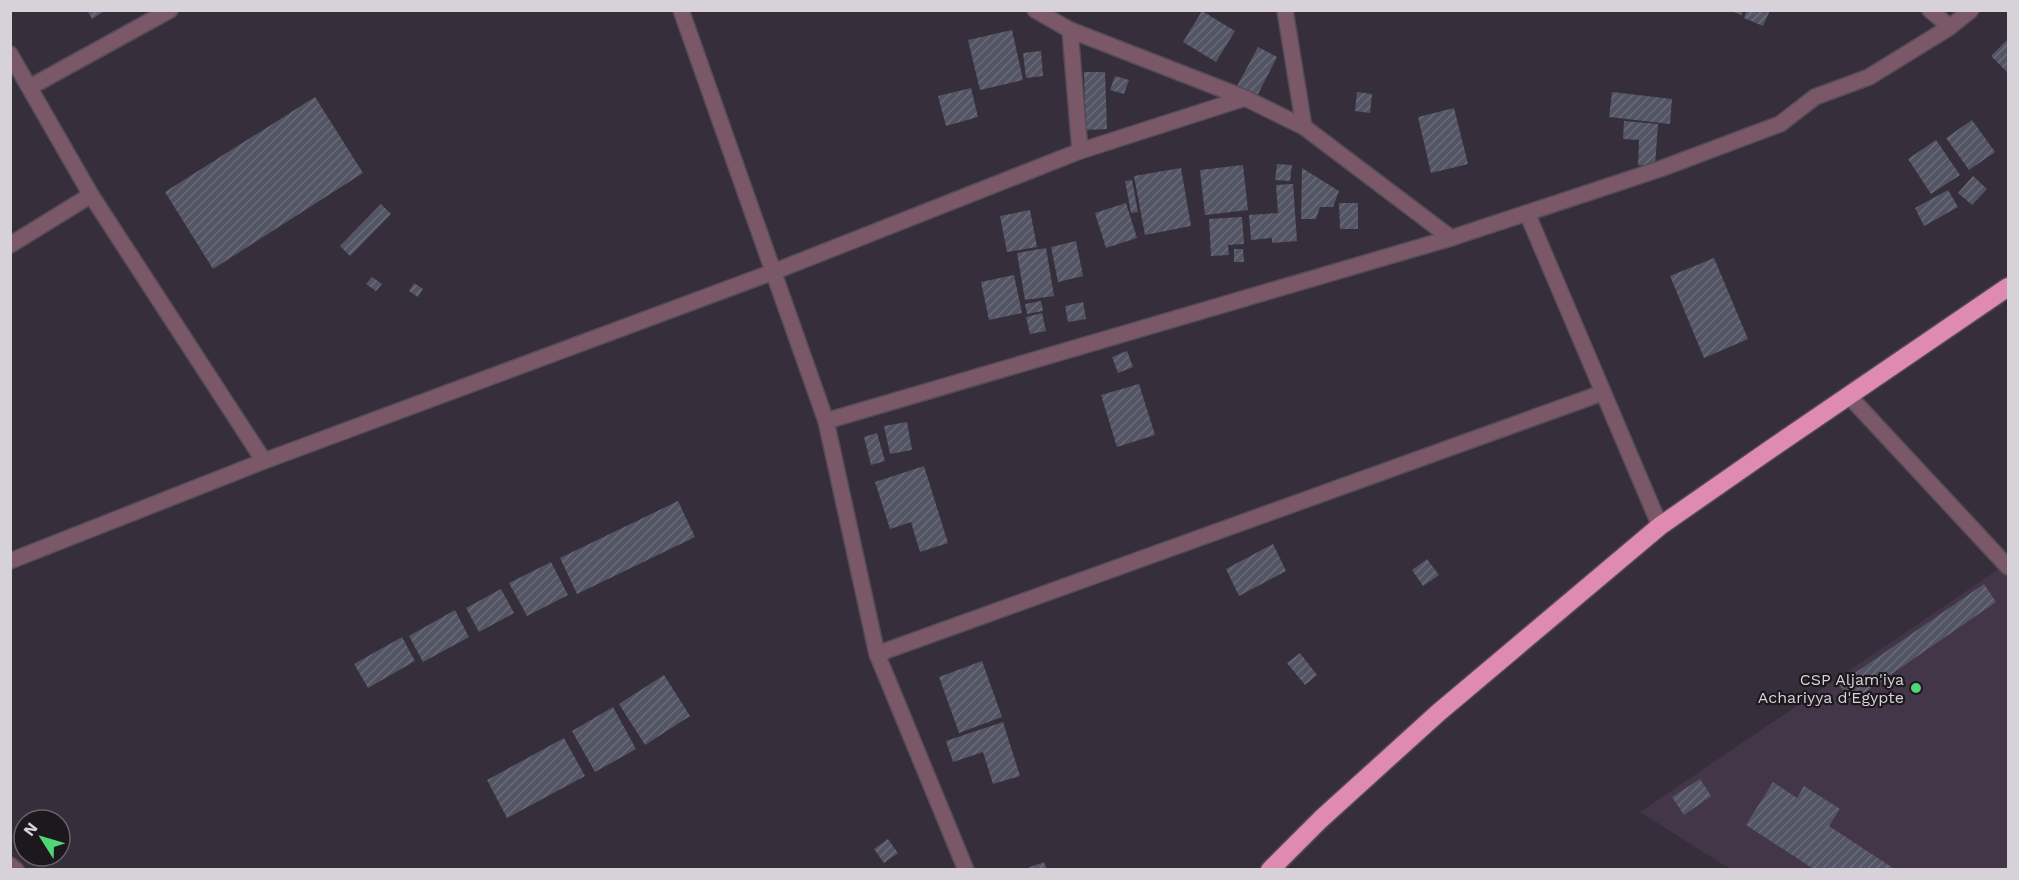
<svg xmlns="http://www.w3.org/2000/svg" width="2019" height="880" viewBox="0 0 2019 880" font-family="'Work Sans',sans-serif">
<defs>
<pattern id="building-hatch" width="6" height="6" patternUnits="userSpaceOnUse" patternTransform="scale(1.5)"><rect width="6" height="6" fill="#535464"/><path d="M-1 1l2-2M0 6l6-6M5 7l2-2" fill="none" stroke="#6b6c7a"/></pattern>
</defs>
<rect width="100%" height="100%" fill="#372e3b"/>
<path fill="#433648" d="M2008,563V869H1730L1640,812Z"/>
<g fill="url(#building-hatch)">
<path d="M87,10H106L92,19Z"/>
<path d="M1729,10H1743L1741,15Z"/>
<path d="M1747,10H1770L1763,26L1744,18Z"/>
<path d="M1202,11L1235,31L1216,62L1183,42Z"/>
<path d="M1012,30L1023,80L980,90L968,40Z"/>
<path d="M2008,39V73L1991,56Z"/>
<path d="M1258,47L1277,57L1257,96L1237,86Z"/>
<path d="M1041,51L1043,76L1026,78L1023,53Z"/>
<path d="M1084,72H1105L1107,129L1086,130Z"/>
<path d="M1115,76L1129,80L1124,94L1110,90Z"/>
<path d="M971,88L978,117L946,126L938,96Z"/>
<path d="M1357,92L1372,94L1370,113L1355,111Z"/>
<path d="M1612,92L1672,99L1670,124L1609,117Z"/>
<path d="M315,97L363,173L213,269L165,192Z"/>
<path d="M1454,108L1468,164L1431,173L1418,117Z"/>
<path d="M1972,120L1995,152L1969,170L1946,138Z"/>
<path d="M1624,121L1658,124L1655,167L1638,165L1639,140L1623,139Z"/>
<path d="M1936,140L1960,175L1931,194L1908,159Z"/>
<path d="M1277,164L1292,165L1290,181L1275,180Z"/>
<path d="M1243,165L1248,210L1205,215L1200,170Z"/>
<path d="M1181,168L1191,226L1145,235L1134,176Z"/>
<path d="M1302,168L1339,191L1333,207H1320L1316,219H1301Z"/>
<path d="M1973,176L1987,189L1972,205L1958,193Z"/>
<path d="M1132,180L1138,212L1131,213L1125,181Z"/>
<path d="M1293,184L1297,241L1272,243V238L1251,240L1249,215L1278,213L1276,185Z"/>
<path d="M1948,190L1958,207L1924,226L1915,208Z"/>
<path d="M1126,203L1137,238L1106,248L1095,213Z"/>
<path d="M1339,203H1358V229H1340Z"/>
<path d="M381,204L391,214L350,256L340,246Z"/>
<path d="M1030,210L1037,247L1007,252L1000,216Z"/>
<path d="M1242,217L1244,244L1228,245L1229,255L1211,256L1209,219Z"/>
<path d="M1076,241L1083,276L1058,282L1051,247Z"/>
<path d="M1046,248L1054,296L1025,300L1017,253Z"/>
<path d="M1234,249H1243L1244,262H1234Z"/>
<path d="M1714,258L1748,339L1704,358L1670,276Z"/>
<path d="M1014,275L1022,313L989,320L981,282Z"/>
<path d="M372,277L382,284L376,291L366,284Z"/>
<path d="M414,283L423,289L418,297L409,291Z"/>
<path d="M1041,301L1043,311L1027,314L1025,304Z"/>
<path d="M1083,302L1086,319L1068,322L1065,306Z"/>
<path d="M1042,313L1046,331L1030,334L1026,317Z"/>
<path d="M1127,351L1133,367L1118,373L1112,357Z"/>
<path d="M1139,384L1155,435L1117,447L1101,395Z"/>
<path d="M907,422L912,450L890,454L884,426Z"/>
<path d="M877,433L885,461L871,465L864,437Z"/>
<path d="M924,466L948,543L920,552L911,522L890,529L875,482Z"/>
<path d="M678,501L695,537L577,594L560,558Z"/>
<path d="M1273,544L1286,571L1239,596L1226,569Z"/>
<path d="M1427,559L1439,575L1423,586L1412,570Z"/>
<path d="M551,562L568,595L527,616L509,583Z"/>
<path d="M1984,584L1996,602L1851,702L1839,684Z"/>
<path d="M501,589L514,613L479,632L466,608Z"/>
<path d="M455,610L469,637L423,662L409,636Z"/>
<path d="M402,637L415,661L368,688L354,664Z"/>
<path d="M1300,653L1317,675L1305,685L1287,663Z"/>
<path d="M982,661L1002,717L959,733L939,677Z"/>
<path d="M664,675L690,716L645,745L619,704Z"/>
<path d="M613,707L636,749L595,772L572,731Z"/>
<path d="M1003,722L1020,776L993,784L983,752L953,762L946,741Z"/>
<path d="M564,738L585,776L507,818L487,780Z"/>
<path d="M1700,779L1711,796L1684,815L1672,797Z"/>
<path d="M1773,782L1797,798L1804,786L1840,809L1829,826L1896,870H1815L1746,825Z"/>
<path d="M888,839L898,853L884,863L874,849Z"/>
<path d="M1044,862L1047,870H1025V869Z"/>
</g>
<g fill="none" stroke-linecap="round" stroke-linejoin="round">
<defs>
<g id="minor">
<path d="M681,10L826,421L877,654L1602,393"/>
<path d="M1035,10L1070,30L1245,98L1304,127L1451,238"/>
<path d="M1285,10L1304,127"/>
<path d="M1930,10L1950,27"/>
<path d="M1070,30L1080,151"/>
<path d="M10,54L91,195L264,461"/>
<path d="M30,87L170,10"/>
<path d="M1527,213L1660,526"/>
<path d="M10,245L91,195"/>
<path d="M1849,396L2008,567"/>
<path d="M826,421L1451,238L1660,169L1780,124L1815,97L1869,77L1950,27L1971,10"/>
<path d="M10,561L264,461L773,272L1080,151L1245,98"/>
<path d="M877,654L966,870"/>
<path d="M10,865L16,870"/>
</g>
<path id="highway" d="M1270,870L1321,819L1438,713L1660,526L1775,446L2008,287"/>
</defs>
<use href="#minor" stroke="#544b57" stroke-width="18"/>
<use href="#highway" stroke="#544b57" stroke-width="21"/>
<use href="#minor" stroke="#7b5868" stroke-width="15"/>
<use href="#highway" stroke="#de8ab1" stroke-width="18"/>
</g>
<circle fill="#4fd675" stroke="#1c181e" stroke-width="2" cx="1916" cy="688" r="6"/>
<g text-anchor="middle" stroke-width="4.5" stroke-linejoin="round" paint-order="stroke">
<g font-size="16" fill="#d7d1d9" stroke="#1c181e" text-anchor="end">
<text x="1904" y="685">CSP Aljam'iya<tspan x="1904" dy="18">Achariyya d'Egypte</tspan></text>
</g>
</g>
<rect width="2019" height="880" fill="none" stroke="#d7d1d9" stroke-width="24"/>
<g transform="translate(42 838) rotate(307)"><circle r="28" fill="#1c181e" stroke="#676269" stroke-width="1.5"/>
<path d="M0-4.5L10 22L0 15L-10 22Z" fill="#4fd675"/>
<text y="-9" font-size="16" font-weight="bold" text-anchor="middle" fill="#d7d1d9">N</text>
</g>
</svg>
